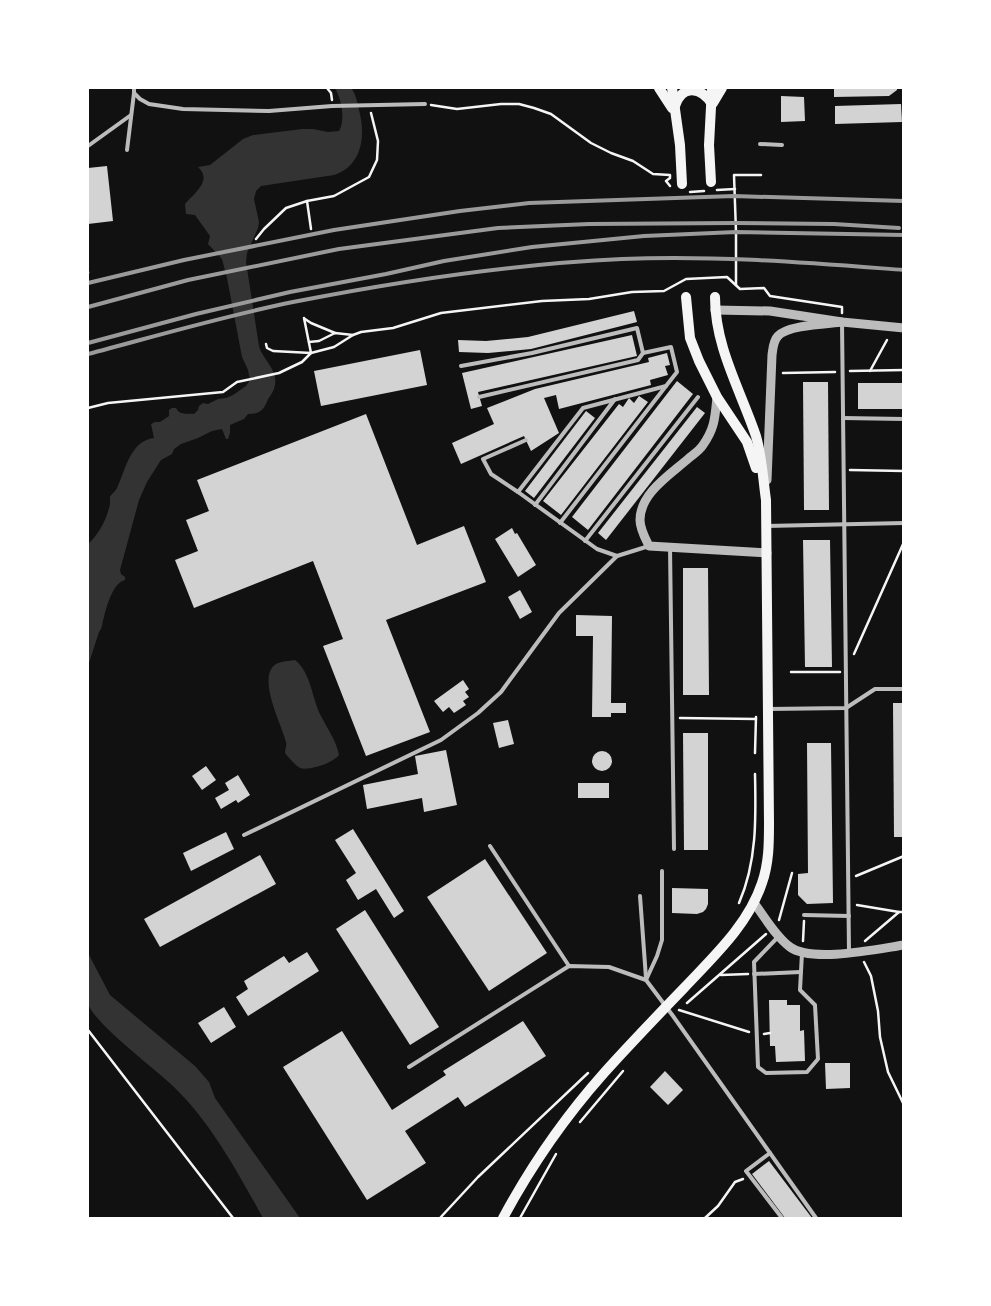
<svg xmlns="http://www.w3.org/2000/svg" width="991" height="1306" viewBox="0 0 991 1306" font-family="'PT Sans',sans-serif">
<rect width="100%" height="100%" fill="#111"/>
<g fill="#333">
<path d="M335,88H351C356,94 357,102 359,110C366,136 362,166 334,175L261,186L256,191L254,199L259,222L258,228L247,253L246,262L259,346C262,359 278,369 275,385C274,391 271,395 268,399C264,410 260,414 248,414L244,419L230,425V433L228,439H226L222,429L212,431L198,438L181,444L174,449L172,454L161,460L147,482L139,500L120,570L121,574L125,577V580C113,583 107,605 104,617C102,622 103,627 99,632L88,666V544C99,534 107,519 110,504C110,503 110,498 110,497C112,493 116,491 117,488C126,469 130,441 154,438L151,424L155,422H160L169,416V410L172,408H176C180,416 188,413 194,414L198,410L199,406L203,403L208,404L218,399L226,398L233,395L246,386L250,380L248,370L242,357L227,278L222,259L208,244L210,236L195,215L186,214L185,204C194,193 213,181 198,167L210,165L243,139L253,135L302,129H313L328,132L339,131C346,120 341,98 335,88Z"/>
<path d="M295,660C311,672 312,699 321,716C328,730 336,740 339,755C333,763 309,771 300,768C295,765 289,758 285,753C285,749 287,746 286,742C282,725 256,677 276,664C282,661 289,661 295,660Z"/>
<path d="M88,953L110,995L195,1066L209,1082L215,1098L300,1218H263C238,1173 212,1124 174,1087C157,1070 92,1022 88,1003C85,992 87,966 88,953Z"/>
</g>
<g fill="#d3d3d3">
<path d="M834,88H897V90L889,96L834,97Z"/>
<path d="M781,96L804,97L805,121L781,122Z"/>
<path d="M901,104L902,122L835,124V106Z"/>
<path d="M107,166L113,221L88,224V168Z"/>
<path d="M634,311L637,322L531,349L488,353L459,352L458,340L486,341L528,337Z"/>
<path d="M632,335L637,356L478,392L482,406L471,409L462,373Z"/>
<path d="M420,350L427,385L321,406L314,371Z"/>
<path d="M667,353L670,365L665,366L668,375L650,380L651,385L559,409L556,395L544,398L559,433L531,451L524,436L461,464L452,443L494,424L487,408L535,389L649,362L648,358Z"/>
<path d="M677,381L693,394L588,530L572,517Z"/>
<path d="M803,382H828L829,510H804Z"/>
<rect x="858" y="383" width="46" height="26"/>
<path d="M639,396L648,402L561,515L543,501L619,404L623,407L629,398L634,403Z"/>
<path d="M697,407L705,413L606,540L598,533Z"/>
<path d="M586,411L595,418L534,498L525,491Z"/>
<path d="M366,414L417,545L464,526L486,582L386,620L430,732L366,756L323,646L343,639L313,561L194,608L175,560L198,551L186,520L209,511L197,480Z"/>
<path d="M512,528L515,534L517,533L536,565L518,577L495,539Z"/>
<path d="M803,540H830L832,667H805Z"/>
<path d="M683,568H708L709,695H683Z"/>
<path d="M520,590L532,612L520,619L508,597Z"/>
<path d="M576,615L612,616L611,703H626V713H611V717H592L593,636H576Z"/>
<path d="M463,680L469,689L465,692L469,697L463,701L466,705L454,713L449,707L443,712L434,701Z"/>
<path d="M893,703H904V837H894Z"/>
<path d="M508,720L514,744L499,748L493,723Z"/>
<path d="M683,733H708V850H684Z"/>
<path d="M807,743H831L833,903L807,904L798,895V874L808,873Z"/>
<path d="M446,750L457,805L424,812L422,798L367,809L363,785L418,774L415,756Z"/>
<circle cx="602" cy="761" r="10"/>
<path d="M206,766L216,780L202,790L192,776Z"/>
<path d="M238,775L250,795L238,803L236,800L221,809L215,798L229,790L225,783Z"/>
<rect x="578" y="783" width="31" height="15"/>
<path d="M353,829L404,911L394,918L376,889L358,900L346,880L356,873L335,840Z"/>
<path d="M226,832L234,849L191,871L183,853Z"/>
<path d="M260,855L276,884L160,947L144,919Z"/>
<path d="M485,859L547,953L489,991L427,897Z"/>
<path d="M672,888L708,889V904L706,909L703,912L697,914L672,913Z"/>
<path d="M365,910L439,1027L410,1045L336,929Z"/>
<path d="M307,952L319,971L248,1016L236,997L248,989L244,981L284,956L289,963Z"/>
<path d="M769,1000H787V1005H800V1031L804,1030L805,1061L776,1062L775,1046H770Z"/>
<path d="M224,1007L236,1027L211,1043L198,1023Z"/>
<path d="M523,1021L546,1056L465,1107L458,1097L405,1131L426,1163L367,1200L283,1067L342,1031L392,1110L446,1075L443,1071Z"/>
<path d="M825,1063H850V1088L826,1089Z"/>
<path d="M665,1071L683,1090L668,1105L650,1087Z"/>
<path d="M769,1161L812,1218H785L752,1174Z"/>
</g>
<g fill="none" stroke-linecap="round" stroke-linejoin="round">
<g stroke="#f5f5f5" stroke-width="2.5">
<path d="M327,88L331,93L332,100"/>
<path d="M431,105L457,109L501,104H519L534,108L551,114L591,143L611,153L633,161L653,174L670,175V178L666,181L670,186"/>
<path d="M717,190L735,189"/>
<path d="M690,192L704,191"/>
<path d="M307,201L311,229"/>
<path d="M256,239L264,229L286,208L307,201L334,196L369,177L377,160L378,141L371,113"/>
<path d="M88,272V273"/>
<path d="M736,285V232L734,175H761"/>
<path d="M305,319L311,323L335,333"/>
<path d="M309,342L319,341L335,333L353,335"/>
<path d="M266,344L267,348L273,351L311,353L304,318"/>
<path d="M850,371L904,370"/>
<path d="M870,371L887,340"/>
<path d="M783,373L835,372"/>
<path d="M88,408L108,403L223,392L237,382L279,373L302,362L311,353L334,347L353,335L361,332L393,328L441,313L542,301L589,299L632,292L664,291L686,279L727,277L740,289L764,288L770,296L842,307V313"/>
<path d="M850,470L904,471"/>
<path d="M854,654L904,542"/>
<path d="M791,672H840"/>
<path d="M680,718L756,719"/>
<path d="M755,753L756,717"/>
<path d="M856,876L904,856"/>
<path d="M739,903C757,862 756,818 755,774"/>
<path d="M857,905L899,912"/>
<path d="M779,920L792,873"/>
<path d="M803,941L804,921"/>
<path d="M865,941L899,912H904"/>
<path d="M864,962L871,976L878,1011L880,1037L888,1072L904,1105"/>
<path d="M721,975L748,974"/>
<path d="M687,1003L766,934"/>
<path d="M679,1010L749,1032"/>
<path d="M88,1030L233,1218"/>
<path d="M764,1034L770,1033"/>
<path d="M580,1122L623,1071"/>
<path d="M440,1218L478,1177L588,1073"/>
<path d="M520,1218L556,1154"/>
<path d="M705,1218L718,1206L735,1182L743,1179"/>
</g>
<g stroke="#bcbcbc" stroke-width="4">
<path d="M134,88V93L140,99L149,104L183,109L269,111L332,106L425,104"/>
<path d="M760,144L782,145"/>
<path d="M88,146L131,115"/>
<path d="M127,150L134,93"/>
<path d="M842,322L849,952"/>
<path d="M461,366L532,353L637,328L643,353L671,347L677,372L666,386L583,408L518,492L597,549L617,556"/>
<path d="M479,397L638,360L643,353"/>
<path d="M843,418L904,419"/>
<path d="M518,492L491,474L483,459L526,440"/>
<path d="M535,505L615,399"/>
<path d="M560,523L666,386"/>
<path d="M766,526L904,523"/>
<path d="M585,541L698,397"/>
<path d="M670,547L674,849"/>
<path d="M769,709L846,708L875,689H904"/>
<path d="M244,835L441,740L478,713L501,692L559,613L617,556L649,546"/>
<path d="M490,846L569,966"/>
<path d="M640,896L646,978"/>
<path d="M804,915L849,916"/>
<path d="M778,937L754,962L758,1067L766,1073L807,1072L818,1059L815,1005L800,990L802,953"/>
<path d="M754,974L801,972"/>
<path d="M646,980L657,956L662,940V871"/>
<path d="M409,1067L569,966L609,967L646,980L673,1016L816,1218"/>
<path d="M770,1153L746,1171L782,1218"/>
</g>
<g stroke="#bcbcbc" stroke-width="9">
<path d="M715,310L770,311L842,322L904,328"/>
<path d="M717,397C715,417 715,428 703,445C700,450 694,454 689,458C671,474 640,493 640,520C640,529 645,538 649,546L767,553"/>
<path d="M767,480L772,355C773,349 773,341 778,336C788,325 827,324 842,322"/>
<path d="M754,903C765,917 775,936 790,947C812,963 877,949 904,945"/>
</g>
<g stroke="#f5f5f5" stroke-width="10">
<path d="M659,88L672,108"/>
<path d="M672,88L680,145L682,184"/>
<path d="M713,103L722,88"/>
<path d="M675,106C682,84 701,87 712,104"/>
<path d="M711,182L709,145L712,88"/>
<path d="M686,297L690,338L699,361L717,397L747,442L756,468"/>
<path d="M503,1218C531,1166 564,1118 604,1073C630,1044 657,1016 684,988C714,956 748,925 762,883C769,863 769,843 769,823L766,500C763,479 762,457 756,436C740,389 715,347 715,297"/>
</g>
<g stroke="#9a9a9a" stroke-width="4">
<path d="M88,283L184,260L334,230L460,211L529,203L734,196L904,201"/>
<path d="M88,307L188,280L339,249L498,228L589,224L735,223L834,224L899,228"/>
<path d="M88,343L196,314L290,292L386,274L444,261L532,247L644,236L736,232L904,235"/>
<path d="M88,354C156,336 224,316 293,302C400,281 512,264 622,259C716,255 810,263 904,270"/>
</g>
</g>
<rect width="991" height="1306" fill="none" stroke="#ffffff" stroke-width="178"/>
</svg>
